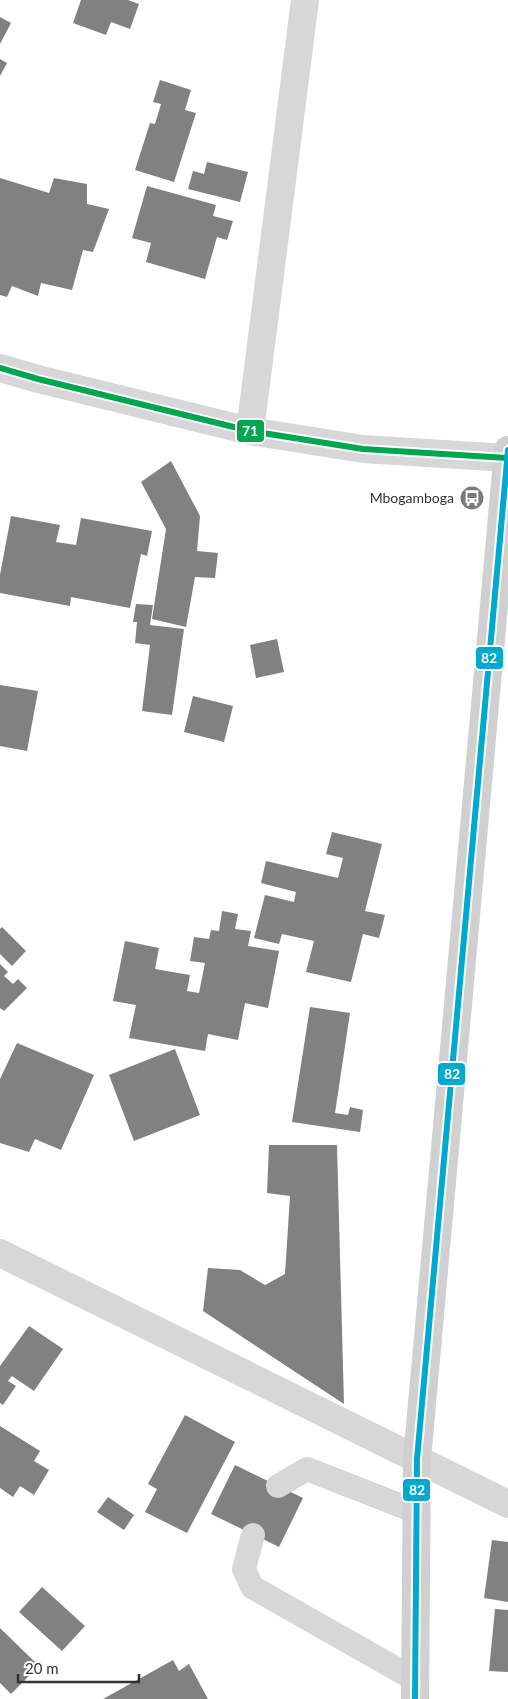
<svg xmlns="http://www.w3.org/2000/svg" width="508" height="1699" viewBox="0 0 508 1699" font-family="Lato,sans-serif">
<rect width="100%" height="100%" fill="#fff"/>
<g fill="#818181">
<path d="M81,0H128L139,4L130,29L111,22L106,35L73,23Z"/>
<path d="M0,17L11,23L0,44Z"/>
<path d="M0,59L7,63L0,76Z"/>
<path d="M160,80L191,90L185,110L196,113L174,182L135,170L150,123L155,124L161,104L153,102Z"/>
<path d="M207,162L248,172L240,202L188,189L193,171L204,174Z"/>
<path d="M0,178L49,193L54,178L87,184V204L109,209L93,252L83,250L72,290L41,283L38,296L12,286L7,297L0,295Z"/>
<path d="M147,186L216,205L213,216L233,221L227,240L217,237L205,279L146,262L151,243L132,238Z"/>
<path d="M171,461L200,516L197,551L218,553L215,578L195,577L186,627L152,619L166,529L141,482Z"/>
<path d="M11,516L60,525L56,542L76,545L81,518L152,531L147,556L141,554L130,608L71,597L70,606L0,593V575Z"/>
<path d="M136,604L153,605L150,625L184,629L172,715L142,711L150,645L135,643L137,622H133Z"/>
<path d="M277,639L284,672L256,678L250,645Z"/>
<path d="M0,685L38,691L27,751L0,746Z"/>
<path d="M193,696L233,706L224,742L184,732Z"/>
<path d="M332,832L382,844L365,911L385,915L379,938L363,934L351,982L306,972L314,941L282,934L279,944L254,938L265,895L294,902L296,892L261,883L266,861L338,878L343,858L326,854Z"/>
<path d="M222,911L238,914L235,929L251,931L248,946L279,951L268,1008L245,1003L238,1040L208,1034L205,1051L129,1038L136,1005L113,1001L125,941L159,948L155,969L190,975L187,991L199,993L205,963L190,961L194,937L209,939L211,930L219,931Z"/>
<path d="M2,927L26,951L12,966L0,954V929Z"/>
<path d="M0,964L8,972L4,976L13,984L18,979L27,988L4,1011L0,1008Z"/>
<path d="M310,1007L350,1013L335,1113L348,1115L350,1107L363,1110L360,1132L292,1122Z"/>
<path d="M17,1043L94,1075L61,1150L35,1139L29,1152L0,1143V1079Z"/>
<path d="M175,1049L200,1115L134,1141L109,1075Z"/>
<path d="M269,1145H337L344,1404L203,1311L208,1268L240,1270L265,1285L285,1274L290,1196L267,1193Z"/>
<path d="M29,1326L63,1349L34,1391L12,1376L8,1381L16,1386L3,1405L0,1403V1366Z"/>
<path d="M185,1415L235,1442L187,1533L145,1512L157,1489L148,1484Z"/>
<path d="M0,1426L40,1451L34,1461L49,1470L34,1495L20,1486L13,1497L0,1488Z"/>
<path d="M235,1465L303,1498L279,1547L211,1514Z"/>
<path d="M108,1497L134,1515L124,1530L97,1512Z"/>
<path d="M492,1540L508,1542V1602L484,1598Z"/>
<path d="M42,1587L85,1626L62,1651L19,1612Z"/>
<path d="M495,1609L508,1610V1672L489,1671Z"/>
<path d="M0,1628L39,1666L11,1694L0,1683Z"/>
<path d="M173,1660L179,1671L189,1664L208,1699H103Z"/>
</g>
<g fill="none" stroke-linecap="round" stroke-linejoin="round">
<g stroke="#d7d7d7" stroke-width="24">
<path d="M278,1486L307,1469L417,1512"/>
<path d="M253,1535L244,1569L252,1587L416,1680"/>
</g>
<g stroke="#d7d7d7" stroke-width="28">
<path d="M0,368L38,379L250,431L363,449L507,458"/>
<path d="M250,431L305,0"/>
<path d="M0,1253L508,1504"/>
</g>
<path stroke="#d0d0d0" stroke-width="28" d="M415,1699L417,1459L508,450"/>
<defs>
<path id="bus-1" d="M0,368L38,379L250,431L363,449L507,458"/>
<path id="bus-2" d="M415,1699L417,1459L508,450"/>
</defs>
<use href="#bus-1" stroke="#fff" stroke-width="10"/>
<use href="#bus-2" stroke="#fff" stroke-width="10"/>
<use href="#bus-1" stroke="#00a651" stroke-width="6"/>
<use href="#bus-2" stroke="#00a9ce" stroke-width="6"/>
</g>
<defs>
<symbol id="bus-disc" viewBox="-11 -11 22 22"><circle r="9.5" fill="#7a7a7a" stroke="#fff"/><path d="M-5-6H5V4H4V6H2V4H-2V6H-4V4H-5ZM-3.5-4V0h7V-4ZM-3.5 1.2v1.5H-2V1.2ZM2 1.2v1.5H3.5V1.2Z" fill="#fff"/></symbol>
</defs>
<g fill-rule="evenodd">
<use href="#bus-disc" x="458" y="484" width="28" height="28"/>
</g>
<g text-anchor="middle" stroke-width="5" stroke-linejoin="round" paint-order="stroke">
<g font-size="14" fill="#333" stroke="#fff" text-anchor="end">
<text x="454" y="503">Mbogamboga</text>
</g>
</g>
<g stroke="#fff" stroke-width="2">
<rect x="236" y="419" width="29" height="24" rx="5" fill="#00a651"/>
<rect x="475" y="646" width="29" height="24" rx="5" fill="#00a9ce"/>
<rect x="437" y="1062" width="29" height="24" rx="5" fill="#00a9ce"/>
<rect x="402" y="1478" width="29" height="24" rx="5" fill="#00a9ce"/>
</g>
<g font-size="14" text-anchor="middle" font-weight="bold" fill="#fff">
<text x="250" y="436">71</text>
<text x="489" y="663">82</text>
<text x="452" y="1079">82</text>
<text x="417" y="1495">82</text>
</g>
<path d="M18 1674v8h121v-8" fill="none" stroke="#333333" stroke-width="2.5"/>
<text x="25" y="1674" font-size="15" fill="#333333" stroke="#ffffff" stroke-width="4" paint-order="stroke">20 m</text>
</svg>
